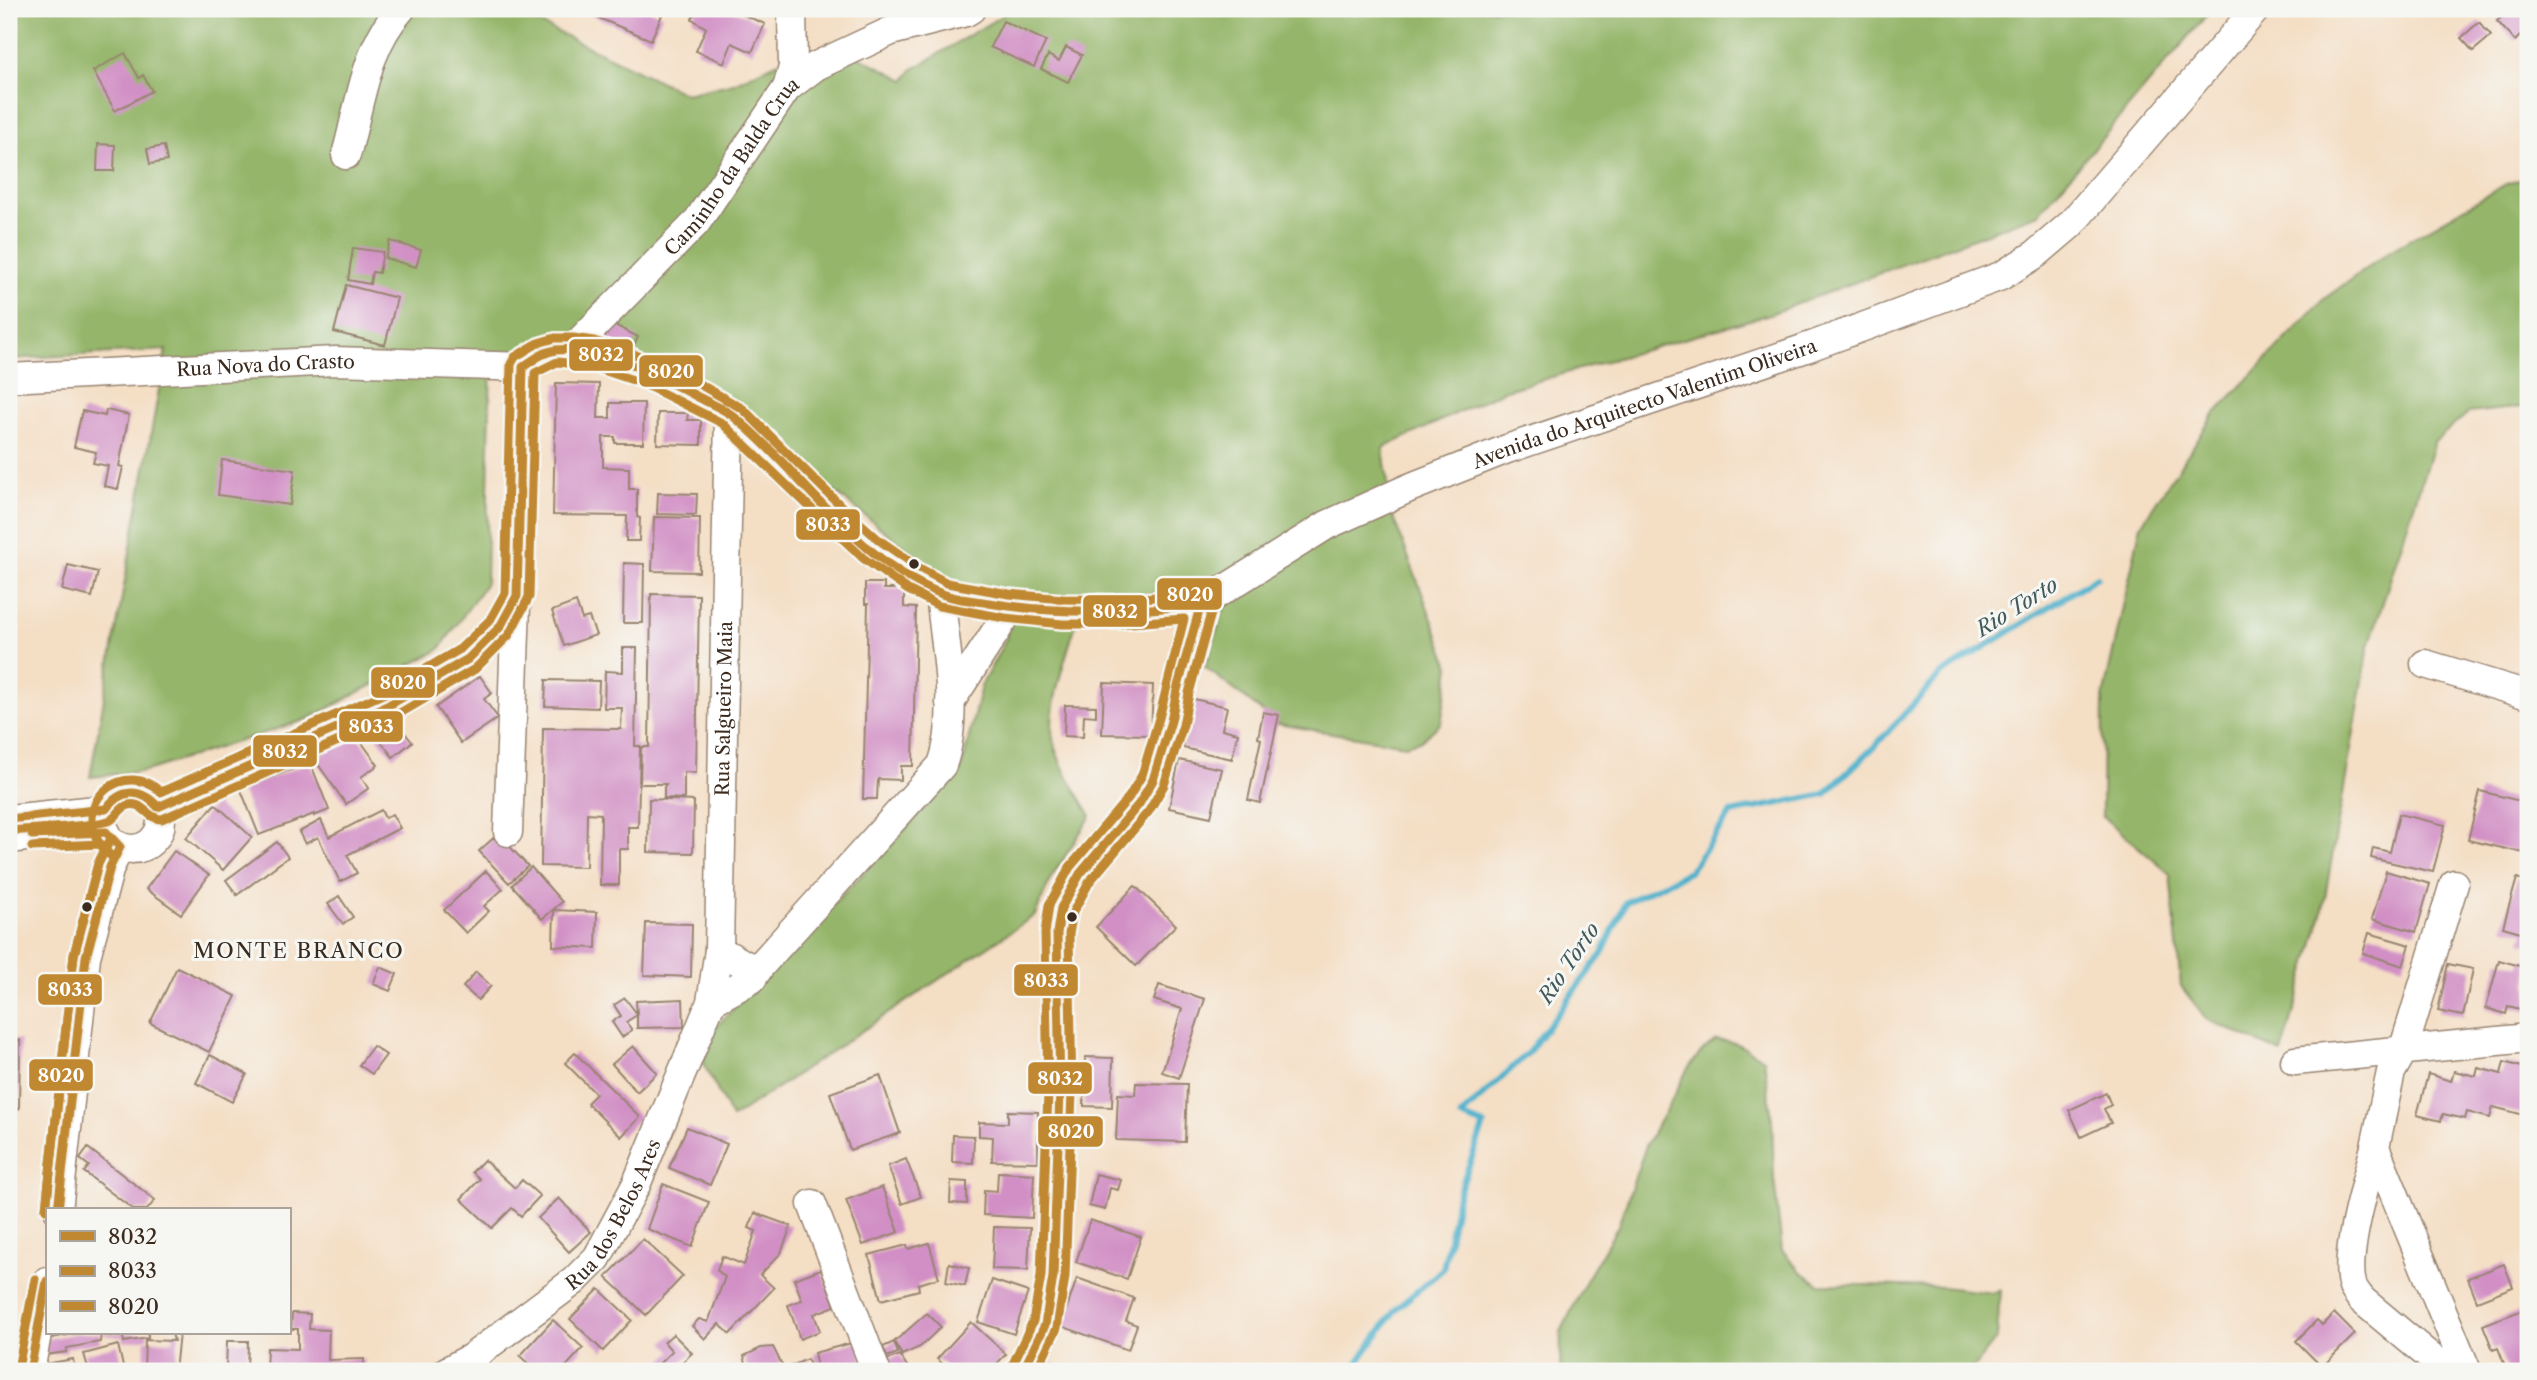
<svg xmlns="http://www.w3.org/2000/svg" width="2537" height="1380" viewBox="0 0 2537 1380" font-family="'Libre Caslon Text',serif">
<rect width="100%" height="100%" fill="#f6f6f2"/>
<filter id="ink" filterUnits="userSpaceOnUse"><feTurbulence type="fractalNoise" baseFrequency=".0143" numOctaves="2"/><feDisplacementMap in="SourceGraphic" scale="14" xChannelSelector="R" yChannelSelector="G"/><feConvolveMatrix kernelMatrix="1 2 1 2 8 2 1 2 1" color-interpolation-filters="sRGB"/></filter>
<filter id="wash" filterUnits="userSpaceOnUse"><feTurbulence type="fractalNoise" baseFrequency=".00686" numOctaves="4" result="noise"/><feDisplacementMap in="SourceGraphic" scale="28" xChannelSelector="R" yChannelSelector="G"/><feGaussianBlur stdDeviation="1.57" result="paint"/><feColorMatrix in="noise" values="0 0 0 0 0 0 0 0 0 0 0 0 0 0 0 0 0 1.4 0 .05"/><feComposite in="paint" operator="in"/></filter>
<g filter="url(#wash)">
<rect width="100%" height="100%" fill="#f4dec4"/>
<g fill="#95b66b" stroke="#687044" stroke-width="2">
<path d="M9,9H515L522,15L686,94L734,83L785,59L842,48L905,80L912,70L1013,9H2212L2038,214L1770,314L1503,391L1383,448L1392,514L1450,667L1441,723L1422,740L1405,745L1278,724L1205,667L1225,606L1187,586L1080,611C1070,644 1047,706 1053,738C1058,767 1077,791 1091,816L1051,878L1035,915L732,1118L703,1063L712,1031L961,771L981,686L1007,637L1004,596L956,587L678,369L599,346L535,347L491,358L486,583L439,650L308,719L146,771L90,777L166,350L9,359Z"/>
<path d="M2528,177V409L2521,407L2468,413L2434,442L2369,646L2322,914L2282,1053L2206,1019L2181,986L2170,874L2102,816L2103,698L2141,525L2213,416L2324,299L2390,251L2506,184Z"/>
<path d="M1716,1040L1736,1043L1764,1059L1772,1120L1774,1179L1782,1250L1799,1270L1819,1284L1942,1287L1993,1293L2000,1289L1997,1338L1971,1371H1560L1561,1332L1586,1281L1618,1226L1647,1143L1674,1096L1687,1070L1702,1051Z"/>
</g>
<g fill="none" stroke-linecap="round" stroke-linejoin="round">
<path stroke="#4cb0cb" stroke-width="6" d="M1352,1371L1396,1309L1443,1269L1458,1195L1484,1125L1461,1116L1528,1053L1602,954L1626,902L1689,872L1731,813L1825,794L1875,746L1940,675L2097,577"/>
</g>
<g id="blocks">
<g fill="#d18fc5">
<path d="M577,9H647L662,15L651,40Z"/>
<path d="M697,9H730L765,24L752,52L732,43L724,63L696,51L706,28L692,19Z"/>
<path d="M2511,9H2528V28L2515,41L2497,21Z"/>
<path d="M1003,21L1046,41L1034,67L990,47Z"/>
<path d="M2479,22L2491,36L2473,51L2461,38Z"/>
<path d="M1066,47L1082,55L1068,82L1041,69L1048,55L1059,61Z"/>
<path d="M125,53L139,78L143,75L152,91L115,111L93,71Z"/>
<path d="M98,144L115,145L114,171H97Z"/>
<path d="M164,146L167,161L150,164L147,149Z"/>
<path d="M390,241L421,250L416,267L385,258Z"/>
<path d="M353,248L383,252L379,273L372,272L370,284L348,280Z"/>
<path d="M346,285L397,298L385,345L334,332Z"/>
<path d="M609,322L638,337L630,353L600,338Z"/>
<path d="M556,383L599,384L598,418H610V403H644L643,443H615V437H603V467L629,468V489H637V517L640,518L639,541H626L627,516L553,515Z"/>
<path d="M106,410L129,415L119,466L123,467L118,489L104,486L108,466L93,463L96,452L74,447L82,411L105,416Z"/>
<path d="M658,413H688L687,420H701V445L657,444Z"/>
<path d="M222,460L295,470L290,505L218,495Z"/>
<path d="M658,493L697,494L696,515L657,514Z"/>
<path d="M654,517L700,518L699,572L652,571Z"/>
<path d="M624,563L644,564L643,623H623Z"/>
<path d="M68,565L98,572L92,597L62,590Z"/>
<path d="M865,583H884V589H904V607L916,608L913,766H901V780L878,779L877,799H863L868,604H865Z"/>
<path d="M651,594L699,595L696,773L684,772V799L664,798V787L666,784H640L641,747H649Z"/>
<path d="M576,602L582,619L589,617L596,635L564,646L552,611Z"/>
<path d="M623,648H637L635,746H640L638,827H628V849H619V885H600L601,814L587,813L586,867L541,866L543,728L621,729L622,708H604L605,671L623,672Z"/>
<path d="M480,676L492,693L484,699L498,718L461,743L436,707Z"/>
<path d="M546,680L599,681L598,708L545,706Z"/>
<path d="M1104,683L1153,685L1151,735L1102,734Z"/>
<path d="M1194,699L1227,707L1222,729L1238,733L1232,759L1183,748Z"/>
<path d="M1065,705L1096,706V716L1084,715L1083,737L1064,736Z"/>
<path d="M1263,712L1279,715L1260,803L1248,800L1261,739L1258,738Z"/>
<path d="M391,715L412,742L393,757L372,730Z"/>
<path d="M354,732L378,765L361,777L369,788L346,804L315,760Z"/>
<path d="M1179,760L1222,769L1211,817L1169,808Z"/>
<path d="M310,762L329,810L314,816V814L259,835L241,790Z"/>
<path d="M2480,791L2528,803V854L2468,840Z"/>
<path d="M649,799L694,801L693,853L648,852Z"/>
<path d="M215,804L252,837L223,870L186,838Z"/>
<path d="M381,810L385,818L392,814L400,828L347,855L357,873L340,882L318,837L305,844L299,832L321,820L329,837Z"/>
<path d="M2399,814L2445,825L2433,872L2371,858L2373,848L2390,852Z"/>
<path d="M498,834L528,866L509,883L479,851Z"/>
<path d="M277,842L288,857L237,895L226,880Z"/>
<path d="M174,851L209,875L181,914L146,889Z"/>
<path d="M2528,866V944L2521,942L2524,933L2503,927L2517,878L2523,880Z"/>
<path d="M531,867L562,902L542,919L512,885Z"/>
<path d="M486,871L503,889L484,906L489,911L466,933L444,910Z"/>
<path d="M2386,871L2430,884L2416,932L2372,919Z"/>
<path d="M1135,886L1176,925L1136,966L1096,927Z"/>
<path d="M339,896L353,917L343,924L328,904Z"/>
<path d="M554,910L597,912L596,948L553,946Z"/>
<path d="M646,923L692,924L691,977L644,975Z"/>
<path d="M2369,933L2410,945L2403,966L2363,953Z"/>
<path d="M2522,959L2528,960V1011L2508,1006L2506,1014L2486,1008L2499,960L2520,966Z"/>
<path d="M2448,964L2473,969L2463,1016L2438,1011Z"/>
<path d="M177,967L236,996L209,1052L150,1023Z"/>
<path d="M380,967L397,974L390,991L373,984Z"/>
<path d="M476,972L491,986L478,1000L463,987Z"/>
<path d="M1159,985L1205,999L1179,1078L1162,1072L1182,1009L1154,1000Z"/>
<path d="M625,998L637,1014L636,1001L683,999L684,1027L637,1028V1015L626,1022L632,1030L622,1037L612,1022L621,1016L614,1005Z"/>
<path d="M9,1040H20L19,1109H9Z"/>
<path d="M373,1046L386,1055L372,1074L359,1065Z"/>
<path d="M633,1046L657,1073L637,1092L612,1064Z"/>
<path d="M575,1053L640,1117L621,1137L587,1103L596,1094L565,1063Z"/>
<path d="M210,1055L247,1074L232,1102L196,1083Z"/>
<path d="M1085,1057L1113,1058L1112,1107L1084,1106Z"/>
<path d="M2504,1062L2528,1069V1116L2493,1107L2490,1118L2467,1112L2465,1119L2443,1114L2441,1121L2417,1115L2428,1074L2451,1081L2454,1071L2476,1076L2478,1068L2501,1074Z"/>
<path d="M880,1075L900,1133L850,1150L830,1093Z"/>
<path d="M1136,1083L1187,1084L1185,1142L1116,1140L1118,1094L1135,1095Z"/>
<path d="M2106,1093L2111,1105L2104,1109L2111,1123L2081,1137L2069,1110Z"/>
<path d="M1008,1111L1038,1112V1162L992,1161L993,1137L979,1136V1122L1008,1123Z"/>
<path d="M687,1127L727,1144L710,1185L669,1168Z"/>
<path d="M953,1135L974,1136L973,1163L952,1162Z"/>
<path d="M88,1148L155,1200L147,1210H134L84,1172L89,1166L80,1159Z"/>
<path d="M906,1159L921,1197L902,1204L888,1166Z"/>
<path d="M484,1160L515,1188L522,1180L540,1196L521,1216L512,1208L492,1228L461,1199L480,1179L472,1172Z"/>
<path d="M998,1172L1034,1174L1032,1218L983,1215L984,1190L997,1191Z"/>
<path d="M1096,1174L1121,1180L1118,1190L1110,1188L1105,1210L1089,1206Z"/>
<path d="M951,1181L967,1182V1204L950,1203Z"/>
<path d="M663,1184L709,1202L692,1247L647,1229Z"/>
<path d="M882,1187L899,1232L863,1245L846,1200Z"/>
<path d="M559,1198L591,1232L569,1252L538,1218Z"/>
<path d="M755,1213L791,1226L781,1253L760,1275L774,1288L730,1334L719,1324L705,1339L692,1326L699,1319L708,1322L725,1277L717,1270L722,1256L744,1265L756,1231L749,1228Z"/>
<path d="M1090,1220L1141,1237L1127,1279L1076,1262Z"/>
<path d="M994,1227L1030,1228L1028,1270L992,1269Z"/>
<path d="M643,1239L683,1276L646,1315L606,1277Z"/>
<path d="M929,1243L939,1278L918,1284L919,1290L881,1300L869,1255L907,1245L908,1249Z"/>
<path d="M949,1263L969,1268L965,1286L946,1282Z"/>
<path d="M2504,1264L2513,1287L2477,1301L2468,1278Z"/>
<path d="M821,1269L835,1306L814,1314L820,1331L800,1339L788,1305L802,1300L794,1279Z"/>
<path d="M1077,1278L1134,1298L1126,1321L1137,1325L1128,1350L1061,1326Z"/>
<path d="M992,1280L1028,1292L1014,1334L978,1322Z"/>
<path d="M599,1289L632,1320L603,1351L570,1319Z"/>
<path d="M2525,1309L2528,1317V1368L2520,1371H2507L2498,1348L2493,1350L2483,1325Z"/>
<path d="M292,1313L310,1314L309,1329L329,1330L328,1360L364,1359V1371H266L267,1348L298,1349V1329H291Z"/>
<path d="M927,1313L941,1327L920,1347L902,1355L894,1342Z"/>
<path d="M2334,1313L2355,1334L2322,1367L2296,1341L2317,1320L2322,1325Z"/>
<path d="M553,1320L583,1348L562,1371H536L520,1356Z"/>
<path d="M971,1322L1006,1354L990,1371H951L937,1359Z"/>
<path d="M79,1333H101L100,1342L67,1348L66,1352L45,1355L46,1339Z"/>
<path d="M104,1333H148V1338L124,1342L123,1337L104,1335Z"/>
<path d="M172,1333H179L175,1371H144L145,1340L174,1341Z"/>
<path d="M673,1334L692,1353L673,1371H656L654,1369L672,1351L664,1342Z"/>
<path d="M227,1341H248L247,1371H226Z"/>
<path d="M859,1341L866,1371H818L814,1353Z"/>
<path d="M894,1342L898,1353L887,1357L883,1347Z"/>
<path d="M118,1345L124,1371H89L84,1354Z"/>
<path d="M773,1347L785,1371H748L744,1356L761,1348Z"/>
<path d="M900,1355L910,1371H888L884,1361Z"/>
<path d="M73,1359L75,1371H47L46,1364Z"/>
<path d="M807,1359L813,1371H792L791,1366Z"/>
<path d="M1050,1362L1066,1371H1044Z"/>
</g>
</g>
</g>
<g filter="url(#ink)">
<use href="#blocks" fill-opacity="0" stroke="#988471" stroke-width="2"/>
<g fill="none" stroke-linecap="round" stroke-linejoin="round">
<defs>
<g id="minor">
<path d="M787,88L793,67L792,9"/>
<path d="M346,155C360,106 365,48 401,9"/>
<path id="s1" d="M571,350L696,223L787,88L816,66L891,31L966,12L971,9"/>
<path id="s2" d="M523,367L536,357L554,350H571L616,360L657,376L729,414L860,540L897,570L940,594L1011,608L1052,613L1102,614L1156,610L1201,604L1327,525L1409,488L1507,449L1806,348L2001,276L2036,254L2070,225L2256,9"/>
<path id="s3" d="M9,378L335,361L523,367"/>
<path d="M2425,664L2528,695"/>
<path d="M950,702L1011,608"/>
<circle cx="132" cy="820" r="29"/>
<path d="M158,807L389,705L468,659L500,627L517,596L523,367"/>
<path d="M9,819L106,809"/>
<path d="M508,832L516,604"/>
<path d="M9,839L65,832H106"/>
<path d="M2454,884L2403,1051L2391,1072L2375,1147L2467,1371"/>
<path d="M719,950L749,967L761,965L942,765C960,715 945,646 940,594"/>
<path d="M711,1002L752,979L761,965"/>
<path d="M2295,1061L2528,1038"/>
<path d="M2375,1147C2367,1180 2342,1257 2353,1287C2355,1291 2359,1296 2362,1300L2447,1371"/>
<path d="M812,1204L876,1371"/>
<path d="M58,1210L86,957L110,867L120,847"/>
<path d="M30,1371L47,1281"/>
<path id="s4" d="M447,1371L471,1358L574,1281L597,1258L636,1185L711,1002L719,950L729,414"/>
<path d="M1023,1371L1045,1325L1053,1277L1060,1092L1057,933L1061,908L1080,874L1139,804L1153,780L1171,721L1177,690L1201,604"/>
</g>
</defs>
<use href="#minor" stroke="#988471" stroke-width="31"/>
<use href="#minor" stroke="#fff" stroke-width="28"/>
<defs>
<g id="bus-1">
<path d="M9,819L106,809C121,788 141,788 158,807L389,705L468,659L500,627L517,596L523,367C533,360 543,352 556,350C601,345 661,377 700,398C711,404 723,408 733,416C803,473 855,560 942,594C957,600 974,600 989,603C1060,615 1130,613 1201,604L1177,690L1171,721L1153,780L1139,804L1080,874L1061,908L1057,933L1060,1092L1053,1277L1045,1325L1023,1371"/>
<path d="M32,835L106,832L120,847L110,867L86,957L58,1210"/>
<path d="M30,1371L47,1281"/>
</g>
<g id="bus-2">
<path d="M10,831C39,828 81,828 108,821C117,819 119,807 129,805C143,801 148,820 162,819L395,716L475,669L509,635L529,597L535,373L557,362L588,365L642,383L722,423L863,558L908,590L939,606L1005,618L1062,624H1118L1184,619L1159,718L1142,775L1129,797L1070,867L1049,905L1045,933L1048,1092L1041,1276L1033,1321L1012,1366"/>
<path d="M32,847L101,844L105,849L98,864L74,955L46,1209"/>
</g>
<g id="bus-3">
<path d="M111,856C106,851 100,846 97,839C76,797 126,760 161,792L383,694L460,649L490,620L505,593L511,364L515,357L538,343L555,338H573L594,341L632,353L701,385L743,409L840,505L879,540L921,569L947,583L1009,594L1063,599L1117,600L1206,593L1212,598L1213,606L1189,693L1183,725L1164,785L1149,811L1090,881L1073,912L1069,934L1072,1092L1065,1277L1057,1328L1036,1371"/>
<path d="M46,1209L74,955L98,864L109,842"/>
<path d="M18,1369L35,1279"/>
</g>
</defs>
<use href="#bus-1" stroke="#f6f6f2" stroke-width="14"/>
<use href="#bus-2" stroke="#f6f6f2" stroke-width="14"/>
<use href="#bus-3" stroke="#f6f6f2" stroke-width="14"/>
<use href="#bus-1" stroke="#c18832" stroke-width="9"/>
<use href="#bus-2" stroke="#c18832" stroke-width="9"/>
<use href="#bus-3" stroke="#c18832" stroke-width="9"/>
</g>
</g>
<g fill="#3b2a1e" stroke="#f6f6f2" stroke-width="2.5">
<circle cx="914" cy="564" r="6"/>
<circle cx="87" cy="907" r="6"/>
<circle cx="1072" cy="917" r="6"/>
</g>
<g text-anchor="middle" stroke-width="6" stroke-linejoin="round" paint-order="stroke">
<g font-size="19" fill="#3b2a1e" stroke="#f6f6f2">
<text dy="7" stroke="none"><textPath href="#s1" startOffset="245">Caminho da Balda Crua</textPath></text>
<text dy="7" stroke="none"><textPath href="#s3" startOffset="257">Rua Nova do Crasto</textPath></text>
<text dy="7" stroke="none"><textPath href="#s2" startOffset="1255">Avenida do Arquitecto Valentim Oliveira</textPath></text>
<text dy="7" stroke="none"><textPath href="#s4" startOffset="763">Rua Salgueiro Maia</textPath></text>
<text dy="7" stroke="none"><textPath href="#s4" startOffset="234">Rua dos Belos Ares</textPath></text>
</g>
<g font-size="21" font-style="italic" fill="#41595b" stroke="#f6f6f2">
<text transform="translate(2017 607) rotate(-32)" y="7">Rio Torto</text>
<text transform="translate(1569 963) rotate(-56)" y="7">Rio Torto</text>
</g>
<g font-size="21" letter-spacing="2" fill="#3b2a1e" stroke="#f6f6f2">
<text x="299" y="958">MONTE BRANCO</text>
</g>
</g>
<g stroke="#f6f6f2" stroke-width="2.5">
<rect x="568" y="338" width="66" height="34" rx="7" fill="#c18832"/>
<rect x="638" y="354" width="66" height="34" rx="7" fill="#c18832"/>
<rect x="795" y="508" width="66" height="33" rx="7" fill="#c18832"/>
<rect x="1156" y="577" width="67" height="34" rx="7" fill="#c18832"/>
<rect x="1082" y="594" width="66" height="34" rx="7" fill="#c18832"/>
<rect x="370" y="666" width="66" height="33" rx="7" fill="#c18832"/>
<rect x="338" y="710" width="66" height="33" rx="7" fill="#c18832"/>
<rect x="252" y="734" width="66" height="34" rx="7" fill="#c18832"/>
<rect x="1013" y="963" width="66" height="34" rx="7" fill="#c18832"/>
<rect x="37" y="973" width="66" height="33" rx="7" fill="#c18832"/>
<rect x="28" y="1058" width="66" height="34" rx="7" fill="#c18832"/>
<rect x="1027" y="1061" width="66" height="34" rx="7" fill="#c18832"/>
<rect x="1037" y="1115" width="67" height="33" rx="7" fill="#c18832"/>
</g>
<g font-size="19" text-anchor="middle" font-weight="bold" fill="#fff">
<text x="601" y="361">8032</text>
<text x="671" y="378">8020</text>
<text x="828" y="531">8033</text>
<text x="1190" y="601">8020</text>
<text x="1115" y="618">8032</text>
<text x="403" y="689">8020</text>
<text x="371" y="733">8033</text>
<text x="285" y="758">8032</text>
<text x="1046" y="987">8033</text>
<text x="70" y="996">8033</text>
<text x="61" y="1082">8020</text>
<text x="1060" y="1085">8032</text>
<text x="1071" y="1138">8020</text>
</g>
<rect width="2537" height="1380" fill="none" stroke="#f6f6f2" stroke-width="35"/>
<rect x="46" y="1208" width="245" height="126" fill="#f6f6f2" stroke="#aba49d" stroke-width="2"/>
<rect x="60" y="1231" width="35" height="10" fill="#c18832" stroke="#aba49d" stroke-width="2"/>
<text x="108" y="1244" font-size="21" fill="#3b2a1e">8032</text>
<rect x="60" y="1266" width="35" height="10" fill="#c18832" stroke="#aba49d" stroke-width="2"/>
<text x="108" y="1278" font-size="21" fill="#3b2a1e">8033</text>
<rect x="60" y="1301" width="35" height="10" fill="#c18832" stroke="#aba49d" stroke-width="2"/>
<text x="108" y="1314" font-size="21" fill="#3b2a1e">8020</text>
</svg>
